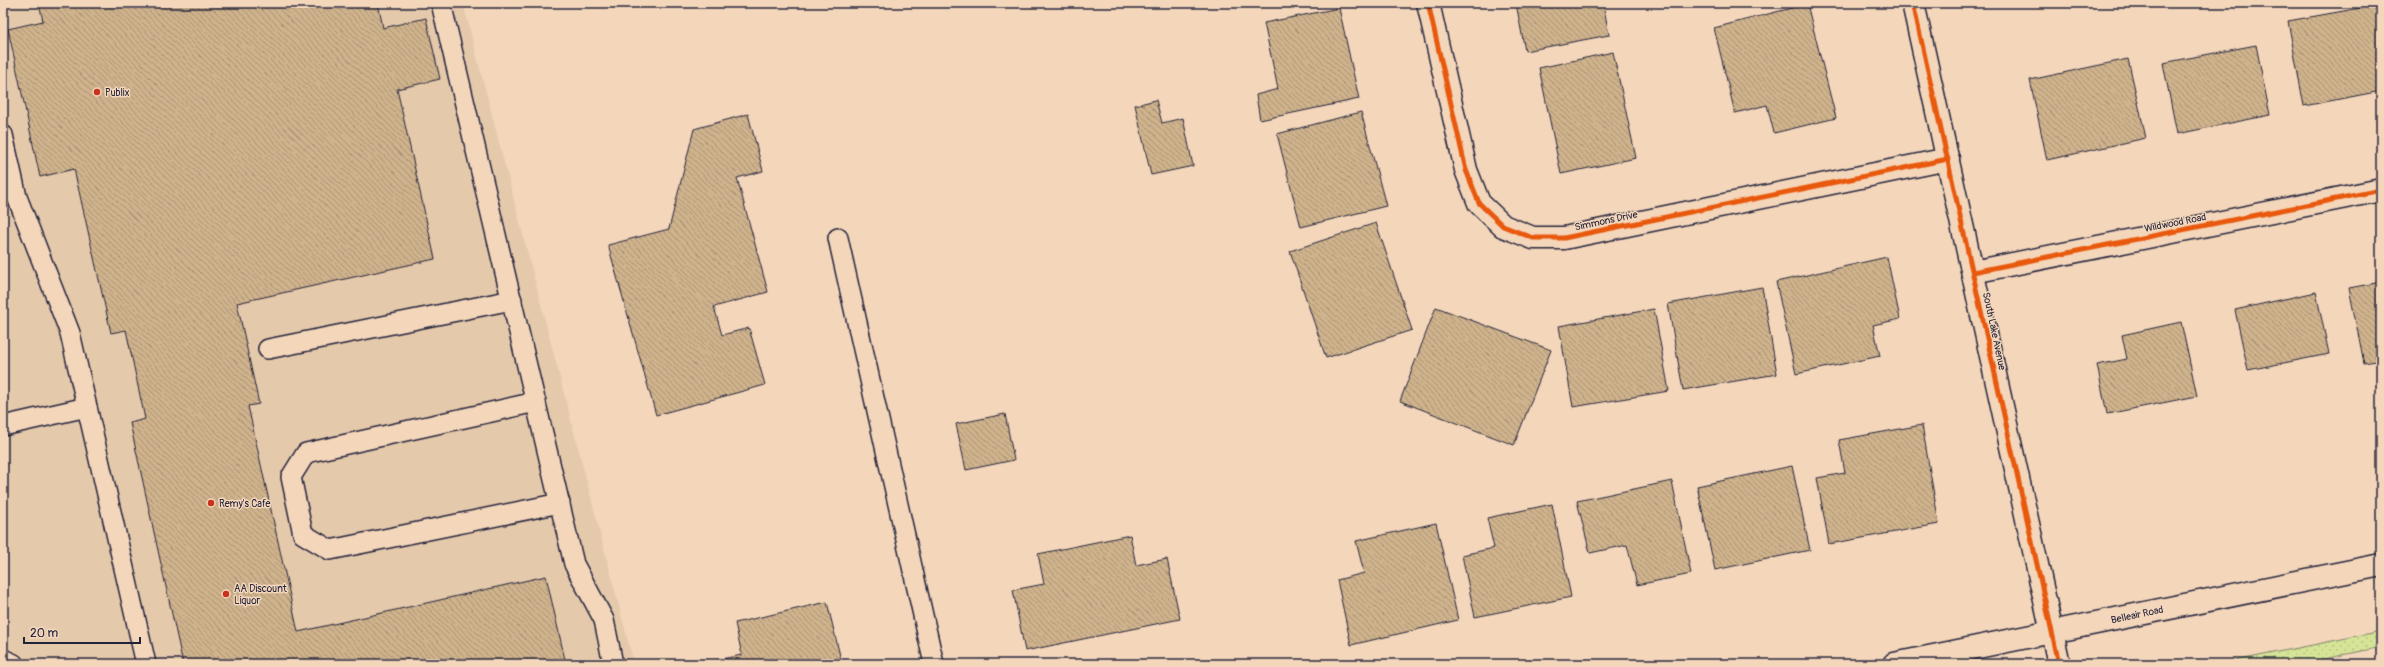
<svg xmlns="http://www.w3.org/2000/svg" width="2384" height="667" viewBox="0 0 2384 667" font-family="Pangolin,sans-serif">
<defs>
<pattern id="green-dots" width="8" height="8" patternUnits="userSpaceOnUse"><rect width="8" height="8" fill="#d6e497"/><path d="M2 2h.1M6 6h.1" fill="none" stroke="#b7c383" stroke-width="1.8" stroke-linecap="round"/></pattern>
<pattern id="building-back-hatch" width="6" height="6" patternUnits="userSpaceOnUse"><rect width="6" height="6" fill="#cfb38c"/><path d="M-1 5l2 2M0 0l6 6M5-1l2 2" fill="none" stroke="#a89174"/></pattern>
</defs>
<rect width="100%" height="100%" fill="#f4d7bb"/>
<filter id="ink" filterUnits="userSpaceOnUse"><feTurbulence type="fractalNoise" baseFrequency=".025" numOctaves="2"/><feDisplacementMap in="SourceGraphic" scale="8" xChannelSelector="R" yChannelSelector="G"/><feConvolveMatrix kernelMatrix="1 2 1 2 8 2 1 2 1" color-interpolation-filters="sRGB"/></filter>
<g filter="url(#ink)">
<path fill="#e5c9ab" d="M3,3H463L634,664H3Z"/>
<path fill="url(#green-dots)" stroke="#7c8369" d="M2381,631V647L2300,664H2220Z"/>
<g fill="url(#building-back-hatch)" stroke="#22223b">
<path d="M39,3H378L383,28L426,18L440,79L397,89L435,259L237,303L259,404L248,406L298,632L546,576L566,664H183L130,423L145,419L126,330L111,333L74,169L40,177L8,29L43,21Z"/>
<path d="M1516,3H1603L1609,35L1525,51Z"/>
<path d="M1807,4L1836,118L1774,133L1767,105L1735,113L1714,28Z"/>
<path d="M2377,5L2381,25V91L2304,106L2288,21Z"/>
<path d="M1339,8L1359,99L1260,120L1256,95L1278,89L1264,23Z"/>
<path d="M2256,45L2270,115L2177,134L2163,63Z"/>
<path d="M1613,52L1636,158L1561,174L1539,68Z"/>
<path d="M2128,59L2146,138L2047,160L2030,80Z"/>
<path d="M1156,100L1162,123L1183,118L1193,166L1151,175L1135,105Z"/>
<path d="M1361,112L1386,206L1301,227L1277,134Z"/>
<path d="M748,114L763,171L737,178L768,292L714,307L722,335L749,328L765,385L656,415L608,245L669,229L694,129Z"/>
<path d="M1376,223L1412,330L1326,358L1290,251Z"/>
<path d="M1887,257L1900,319L1873,325L1880,356L1796,374L1776,282Z"/>
<path d="M2381,282V360L2364,363L2349,288Z"/>
<path d="M1762,287L1777,374L1683,390L1668,304Z"/>
<path d="M2316,292L2329,354L2248,370L2235,310Z"/>
<path d="M1436,307L1551,350L1514,445L1400,401Z"/>
<path d="M1654,309L1669,391L1573,407L1559,326Z"/>
<path d="M2181,322L2197,396L2107,414L2097,365L2127,359L2122,335Z"/>
<path d="M1005,414L1014,460L966,470L956,424Z"/>
<path d="M1922,425L1939,524L1829,544L1817,478L1845,473L1839,440Z"/>
<path d="M1792,466L1810,550L1715,570L1697,486Z"/>
<path d="M1672,481L1691,574L1637,585L1627,545L1590,553L1577,501Z"/>
<path d="M1552,504L1571,597L1475,617L1462,555L1494,548L1487,518Z"/>
<path d="M1436,523L1458,620L1351,645L1337,580L1364,573L1356,541Z"/>
<path d="M1130,535L1136,565L1167,559L1180,619L1025,651L1013,590L1044,584L1038,554Z"/>
<path d="M827,602L842,664H711V661L742,655L735,623Z"/>
</g>
<g fill="none" stroke-linecap="round" stroke-linejoin="round">
<defs>
<g id="lane">
<path d="M441,3L574,564L604,620L613,664"/>
<path d="M3,135L17,197L70,333L146,664"/>
<path d="M838,238L934,664"/>
<path d="M268,349L512,300"/>
<path d="M536,402L306,453L291,477L303,534L330,550L560,503"/>
<path d="M3,426L87,407"/>
<path d="M3,659L14,664"/>
</g>
<g id="street">
<path d="M1428,3L1466,170L1479,203L1503,226L1533,238H1564L1948,159"/>
<path d="M1973,272L2381,190"/>
</g>
<g id="secondary">
<path d="M1913,3L2059,664"/>
<path d="M1894,664L2381,565"/>
</g>
</defs>
<use href="#lane" stroke="#22223b" stroke-width="22"/>
<use href="#street" stroke="#22223b" stroke-width="25"/>
<use href="#secondary" stroke="#22223b" stroke-width="25"/>
<use href="#lane" stroke="#f4d7bb" stroke-width="19"/>
<use href="#street" stroke="#f4d7bb" stroke-width="22"/>
<use href="#secondary" stroke="#f4d7bb" stroke-width="22"/>
<defs>
<g id="cycleway">
<path d="M1428,3L1466,170L1479,203L1503,226L1533,238H1564L1948,159"/>
<path d="M1913,3L2059,664"/>
<path d="M1973,272L2381,190"/>
</g>
</defs>
<use href="#cycleway" stroke="#f4d7bb" stroke-width="8"/>
<use href="#cycleway" stroke="#e8590c" stroke-width="5"/>
</g>
</g>
<g fill="#c8321e" stroke="#f4d7bb" stroke-width="1.5">
<circle cx="97" cy="92" r="4"/>
<circle cx="211" cy="503" r="4"/>
<circle cx="226" cy="594" r="4"/>
</g>
<g text-anchor="middle" stroke-width="3" stroke-linejoin="round" paint-order="stroke">
<g font-size="10" fill="#22223b" stroke="#f4d7bb" text-anchor="start">
<text x="105" y="96">Publix</text>
<text x="219" y="507">Remy's Cafe</text>
<text x="234" y="592">AA Discount<tspan x="234" dy="12">Liquor</tspan></text>
</g>
<g font-size="10" fill="#22223b" stroke="#f4d7bb">
<text transform="translate(1606 220) rotate(-12)" y="4">Simmons Drive</text>
<text transform="translate(2175 222) rotate(-11)" y="4">Wildwood Road</text>
<text transform="translate(1995 331) rotate(78)" y="4">South Lake Avenue</text>
<text transform="translate(2137 614) rotate(-12)" y="4">Belleair Road</text>
</g>
</g>
<rect width="2384" height="667" fill="none" stroke="#f4d7bb" stroke-width="16"/>
<rect x="8" y="8" width="2368" height="651" fill="none" stroke="#22223b" stroke-width="1.5" filter="url(#ink)"/>
<path d="M24 637v6h116v-6" fill="none" stroke="#22223b" stroke-width="2"/>
<text x="30" y="637" font-size="12" fill="#22223b" stroke="#f4d7bb" stroke-width="3" paint-order="stroke">20 m</text>
</svg>
